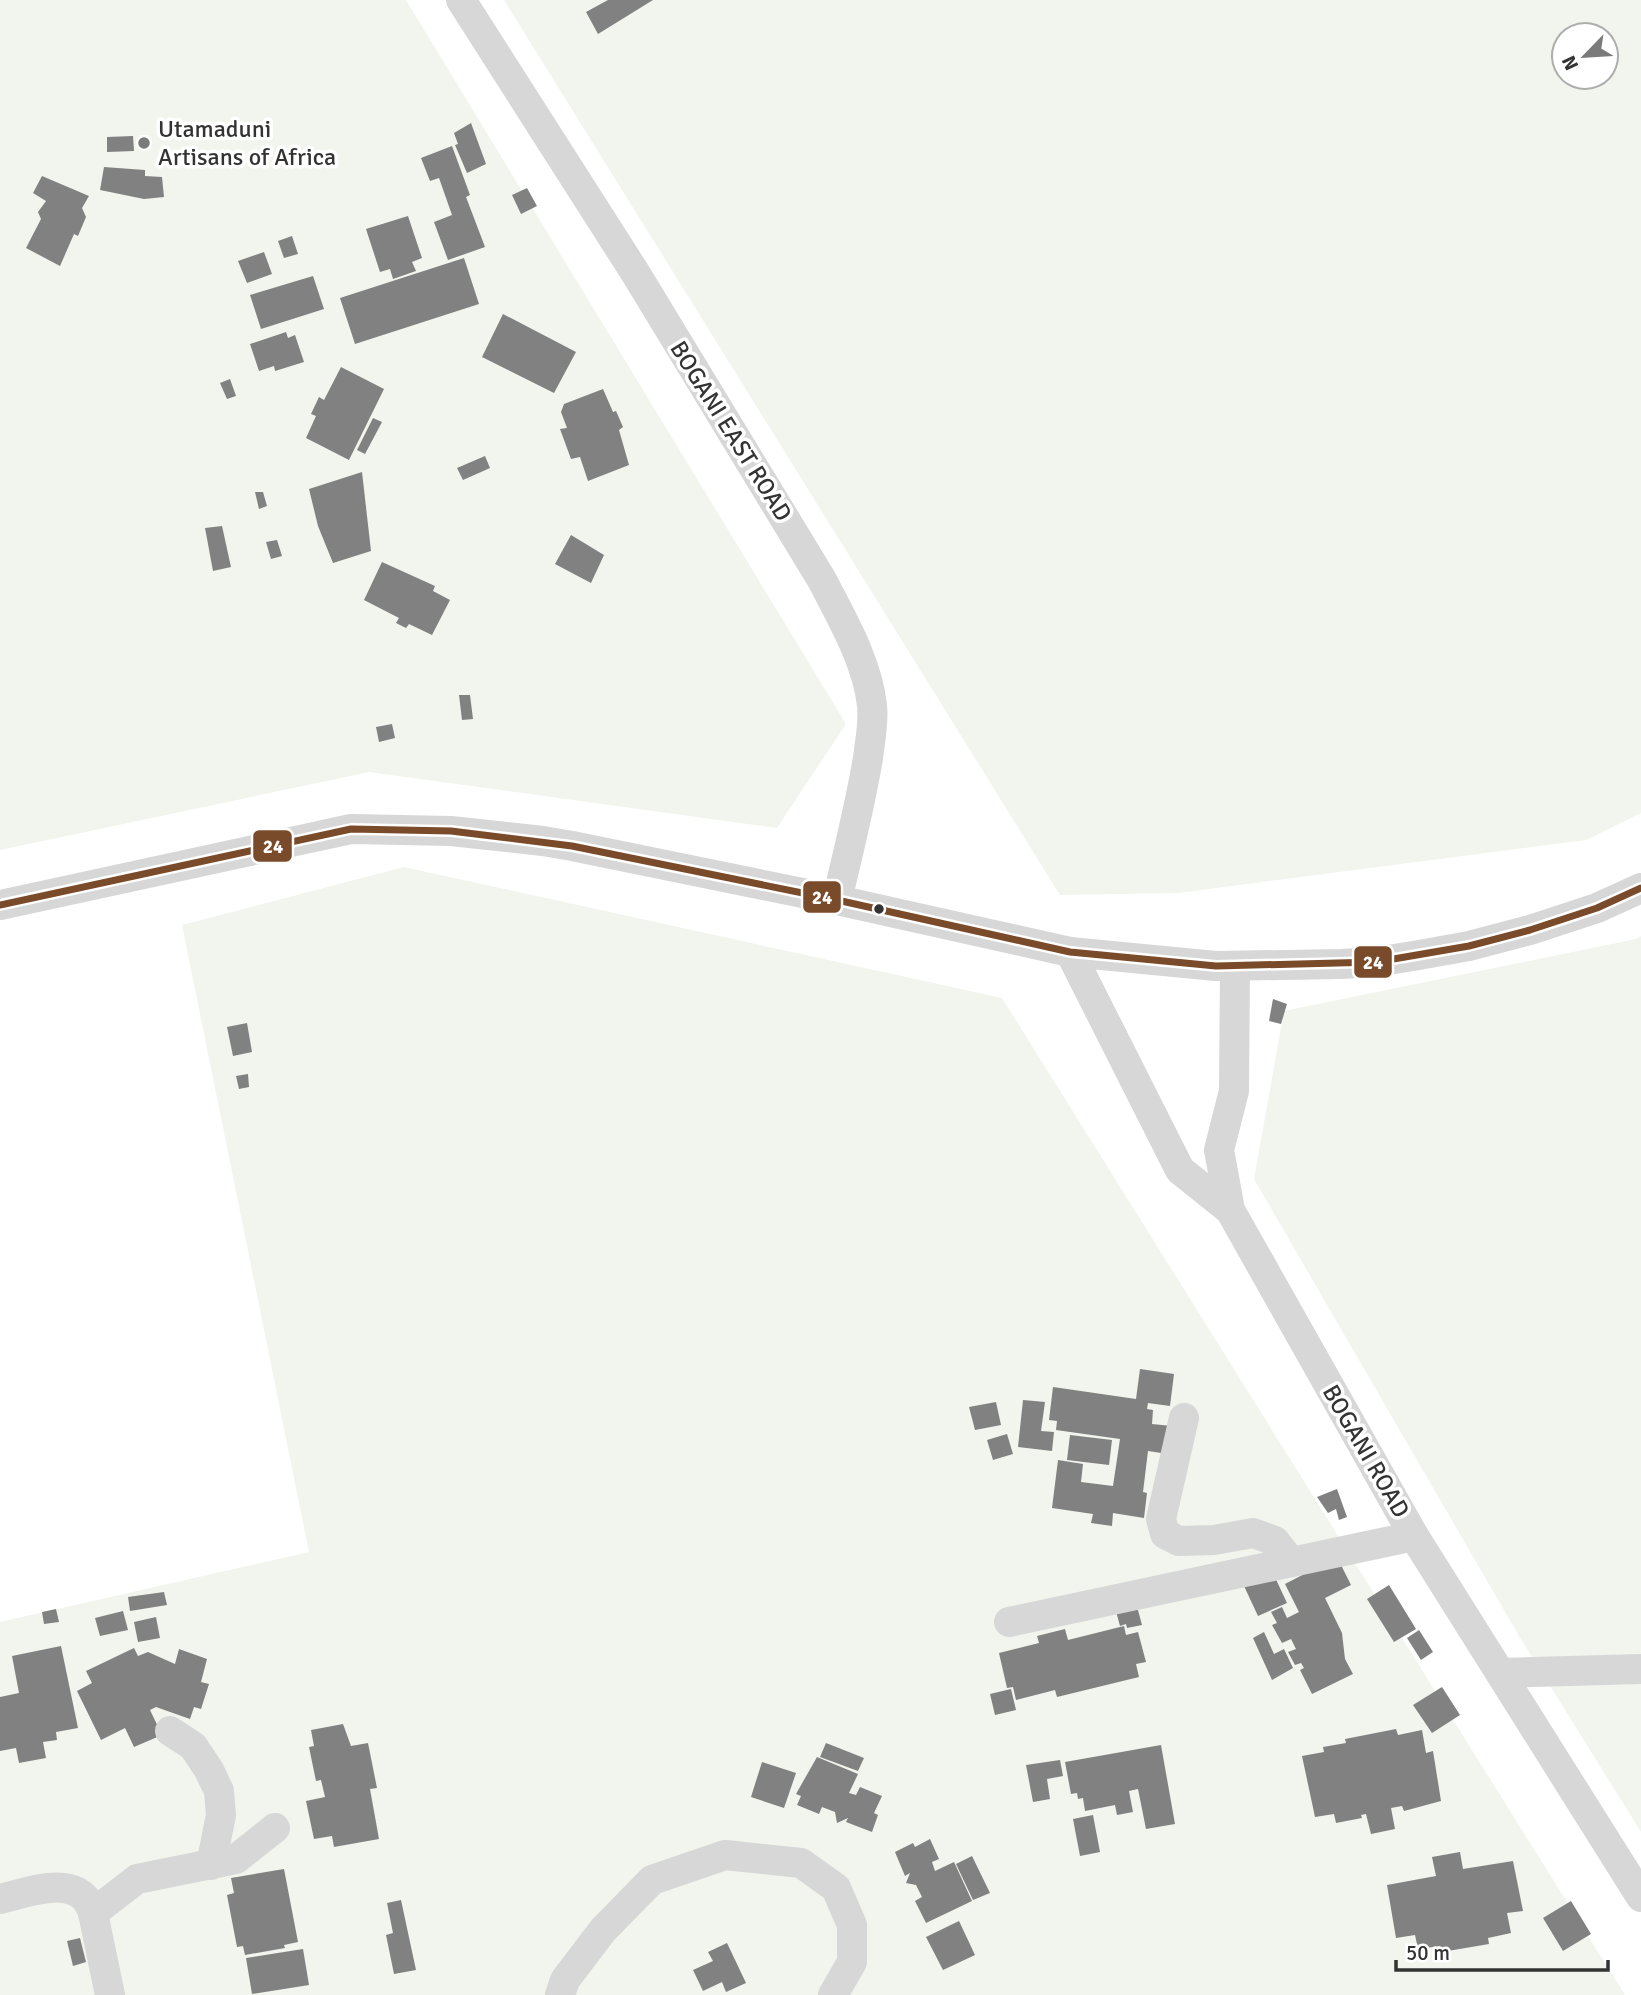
<svg xmlns="http://www.w3.org/2000/svg" width="1641" height="1995" viewBox="0 0 1641 1995" font-family="Signika,sans-serif">
<rect width="100%" height="100%" fill="#fff"/>
<g fill="#f1f5ed" fill-rule="evenodd">
<path d="M0,0H406L846,724L777,828L369,772L0,850Z"/>
<path d="M504,0H1641V813L1586,840L1178,893L1060,895ZM1564,35H1606V77H1564Z"/>
<path d="M404,867L1002,998L1625,1995H0V1622L309,1552L182,925Z"/>
<path d="M1641,936V1832L1519,1636L1254,1179L1284,1011L1636,939Z"/>
</g>
<g fill="#818181">
<path d="M608,0H653L598,34L586,12Z"/>
<path d="M471,123L486,164L467,173L455,145L458,144L454,133Z"/>
<path d="M133,136L134,151L107,152V137Z"/>
<path d="M452,146L470,195L466,197L485,247L448,260L434,222L452,215L439,178L430,181L421,158Z"/>
<path d="M104,167L145,170V176L162,177L164,197L144,199L100,190Z"/>
<path d="M42,176L89,196L82,208L86,217L78,236L74,234L60,266L26,248L41,219L38,212L46,201L33,193Z"/>
<path d="M527,188L537,206L521,214L512,195Z"/>
<path d="M408,216L422,258L412,262L416,271L393,279L390,269L380,272L366,229Z"/>
<path d="M292,236L298,254L284,258L278,241Z"/>
<path d="M264,252L272,274L247,283L238,261Z"/>
<path d="M464,258L479,304L355,344L340,298Z"/>
<path d="M313,276L324,309L261,329L250,295Z"/>
<path d="M503,314L576,352L554,393L482,357Z"/>
<path d="M286,332L288,338L295,335L304,362L275,371L274,366L259,371L250,344Z"/>
<path d="M341,367L384,389L349,460L306,438L316,416L311,414L319,397L324,400Z"/>
<path d="M230,379L236,396L227,399L220,383Z"/>
<path d="M603,389L613,412L616,411L623,427L619,430L629,465L588,481L580,457L571,459L560,429L567,428L561,412L564,404Z"/>
<path d="M373,418L382,422L365,454L357,450Z"/>
<path d="M485,456L490,468L463,480L457,468Z"/>
<path d="M362,472L371,551L333,563L318,526L309,489Z"/>
<path d="M255,492H263L267,506L259,509Z"/>
<path d="M222,526L231,567L213,571L205,528Z"/>
<path d="M571,535L604,555L591,583L555,564Z"/>
<path d="M277,540L282,556L271,559L266,542Z"/>
<path d="M382,562L435,586L433,591L450,600L432,635L409,624L406,628L396,623L399,618L364,600Z"/>
<path d="M459,695H470L473,719L462,720Z"/>
<path d="M392,724L395,738L379,742L376,727Z"/>
<path d="M1273,999L1287,1004L1281,1024L1269,1021Z"/>
<path d="M247,1023L252,1052L233,1056L227,1027Z"/>
<path d="M248,1074L249,1087L239,1089L236,1076Z"/>
<path d="M1140,1369L1174,1374L1170,1406L1148,1403L1147,1409L1153,1410L1152,1424L1172,1426L1168,1454L1148,1451L1143,1492L1147,1493L1144,1518L1113,1513L1112,1526L1091,1523L1093,1514L1052,1508L1058,1460L1083,1464L1081,1482L1113,1486L1120,1439L1056,1430L1057,1421L1049,1420L1053,1387L1136,1399Z"/>
<path d="M1023,1400L1045,1402L1041,1431L1054,1432L1052,1451L1018,1447Z"/>
<path d="M996,1402L1001,1425L975,1430L969,1407Z"/>
<path d="M1007,1434L1013,1454L993,1460L987,1440Z"/>
<path d="M1070,1435L1112,1440L1109,1465L1067,1460Z"/>
<path d="M1337,1489L1347,1517L1339,1520L1336,1509L1328,1513L1317,1497Z"/>
<path d="M1337,1557L1351,1585L1325,1598L1342,1633L1345,1659L1353,1674L1312,1694L1300,1670L1304,1668L1301,1663L1295,1665L1288,1652L1296,1649L1291,1639L1282,1643L1272,1625L1277,1623L1271,1612L1282,1607L1287,1618L1299,1612L1285,1584Z"/>
<path d="M1273,1573L1287,1603L1258,1616L1244,1586Z"/>
<path d="M1389,1585L1416,1629L1394,1642L1367,1599Z"/>
<path d="M164,1592L167,1605L130,1611L128,1597Z"/>
<path d="M1135,1599L1142,1625L1127,1628L1126,1624L1120,1626L1114,1604Z"/>
<path d="M56,1609L59,1622L44,1624L42,1612Z"/>
<path d="M123,1611L128,1630L100,1636L95,1618Z"/>
<path d="M156,1617L160,1638L138,1642L134,1622Z"/>
<path d="M1124,1626L1126,1635L1138,1632L1146,1662L1136,1664L1139,1677L1057,1697L1055,1690L1016,1700L1013,1687L1007,1688L999,1653L1039,1643L1037,1636L1065,1629L1068,1640Z"/>
<path d="M1419,1630L1433,1652L1421,1660L1407,1638Z"/>
<path d="M1264,1632L1274,1654L1284,1649L1293,1668L1272,1680L1253,1638Z"/>
<path d="M61,1646L78,1728L56,1732L57,1740L43,1742L46,1758L19,1763L16,1748L0,1751V1697L19,1693L12,1656Z"/>
<path d="M134,1648L138,1656L148,1652L175,1664L179,1649L207,1659L201,1682L209,1684L201,1709L194,1707L190,1719L156,1707L150,1710L162,1735L134,1747L125,1728L101,1740L77,1691L92,1683L86,1671Z"/>
<path d="M1442,1687L1460,1715L1432,1733L1413,1705Z"/>
<path d="M1011,1689L1016,1710L995,1715L990,1694Z"/>
<path d="M343,1724L351,1746L368,1743L377,1788L370,1789L379,1839L334,1847L332,1836L314,1839L306,1801L325,1797L321,1780L316,1781L309,1747L314,1746L311,1730Z"/>
<path d="M1396,1729L1398,1735L1422,1730L1426,1753L1433,1751L1441,1801L1404,1811L1402,1806L1391,1808L1395,1829L1371,1834L1366,1814L1361,1815L1362,1818L1336,1823L1334,1814L1315,1817L1302,1756L1324,1752L1323,1747L1346,1743L1345,1739Z"/>
<path d="M826,1743L864,1758L858,1771L820,1757Z"/>
<path d="M1161,1745L1175,1824L1146,1829L1138,1789L1129,1791L1133,1812L1117,1815L1115,1805L1085,1811L1083,1798L1078,1799L1077,1793L1071,1794L1065,1762Z"/>
<path d="M817,1757L858,1774L849,1793L856,1795L860,1787L882,1796L874,1813L878,1815L872,1832L846,1822L848,1818L837,1823L835,1812L822,1807L819,1814L797,1805L801,1796L796,1794Z"/>
<path d="M1060,1760L1063,1776L1047,1779L1050,1799L1033,1802L1026,1765Z"/>
<path d="M762,1762L796,1773L784,1808L751,1797Z"/>
<path d="M1093,1815L1100,1852L1080,1856L1073,1819Z"/>
<path d="M930,1839L939,1859L932,1862L935,1871L954,1862L972,1901L926,1923L915,1901L922,1897L916,1885L906,1883L910,1873L905,1876L895,1852L913,1843L915,1847Z"/>
<path d="M1460,1852L1463,1869L1513,1861L1523,1911L1507,1913L1511,1933L1488,1938L1489,1944L1442,1952L1440,1946L1418,1949L1415,1935L1396,1938L1387,1885L1436,1876L1432,1857Z"/>
<path d="M972,1856L990,1893L973,1900L956,1864Z"/>
<path d="M284,1869L298,1942L284,1945L285,1948L245,1955L243,1946L237,1947L227,1895L234,1893L231,1878Z"/>
<path d="M401,1900L416,1970L394,1974L386,1935L393,1933L387,1903Z"/>
<path d="M1571,1901L1591,1934L1563,1951L1543,1918Z"/>
<path d="M959,1921L975,1955L943,1970L926,1937Z"/>
<path d="M80,1938L86,1962L73,1966L67,1941Z"/>
<path d="M727,1943L746,1983L726,1992L722,1982L703,1991L693,1970L713,1961L708,1952Z"/>
<path d="M303,1949L309,1985L252,1994L246,1958Z"/>
</g>
<g fill="none" stroke-linecap="round" stroke-linejoin="round">
<g stroke="#d7d7d7" stroke-width="30">
<path d="M461,0L636,274L822,580C842,619 867,661 872,705C874,722 870,741 868,758C860,806 848,853 837,900"/>
<path d="M0,905L351,829L451,831L543,841L572,846L837,900L1070,952L1216,966L1341,964L1376,962L1419,955L1469,946L1530,930L1597,908L1641,888"/>
<path d="M1070,952L1180,1170L1230,1210"/>
<path d="M1235,966L1234,1091L1219,1150L1230,1210L1414,1536L1641,1897"/>
<path d="M1184,1418L1161,1519L1165,1534L1179,1541L1214,1540L1253,1533L1275,1541L1291,1562"/>
<path d="M1009,1622L1414,1536"/>
<path d="M1502,1673L1641,1669"/>
<path d="M170,1731L193,1746L209,1770L219,1791L221,1815L211,1865"/>
<path d="M0,1899C31,1892 80,1871 93,1913L110,1995"/>
<path d="M93,1913L137,1879L236,1859L275,1828"/>
<path d="M560,1995L565,1980L603,1930L652,1880L725,1855L801,1863L836,1888L852,1925V1962L833,1995"/>
</g>
<defs>
<path id="bus-1" d="M0,905L351,829L451,831L572,846L837,900L1070,952L1216,966L1376,962L1469,946L1530,930L1597,908L1641,888"/>
</defs>
<use href="#bus-1" stroke="#fff" stroke-width="12"/>
<use href="#bus-1" stroke="#7a4b2a" stroke-width="7"/>
</g>
<circle fill="#7a7a7a" stroke="#fff" stroke-width="2.5" cx="144" cy="143" r="7"/>
<circle fill="#333" stroke="#fff" stroke-width="2.5" cx="879" cy="909" r="6"/>
<g text-anchor="middle" stroke-width="7" stroke-linejoin="round" paint-order="stroke">
<g font-size="24" fill="#333" stroke="#fff" text-anchor="start">
<text x="158" y="137">Utamaduni<tspan x="158" dy="28">Artisans of Africa</tspan></text>
</g>
<g font-size="24" fill="#333" stroke="#fff">
<text transform="translate(731 431) rotate(58)" y="8">BOGANI EAST ROAD</text>
<text transform="translate(1366 1451) rotate(60)" y="8">BOGANI ROAD</text>
</g>
</g>
<g stroke="#fff" stroke-width="2.5">
<rect x="252" y="829" width="41" height="34" rx="7" fill="#7a4b2a"/>
<rect x="802" y="880" width="40" height="34" rx="7" fill="#7a4b2a"/>
<rect x="1353" y="945" width="40" height="34" rx="7" fill="#7a4b2a"/>
</g>
<g font-size="19" text-anchor="middle" font-weight="bold" fill="#fff">
<text x="273" y="853">24</text>
<text x="822" y="904">24</text>
<text x="1373" y="969">24</text>
</g>
<g transform="translate(1585 56) rotate(245)"><circle r="33" fill="#ffffff" stroke="#adadad" stroke-width="2"/>
<path d="M0-5L12 26L0 18L-12 26Z" fill="#7a7a7a"/>
<text y="-10" font-size="19" font-weight="bold" text-anchor="middle" fill="#333333">N</text>
</g>
<path d="M1396 1960v10h212v-10" fill="none" stroke="#333333" stroke-width="3.5"/>
<text x="1406" y="1960" font-size="21" fill="#333333" stroke="#ffffff" stroke-width="5" paint-order="stroke">50 m</text>
</svg>
